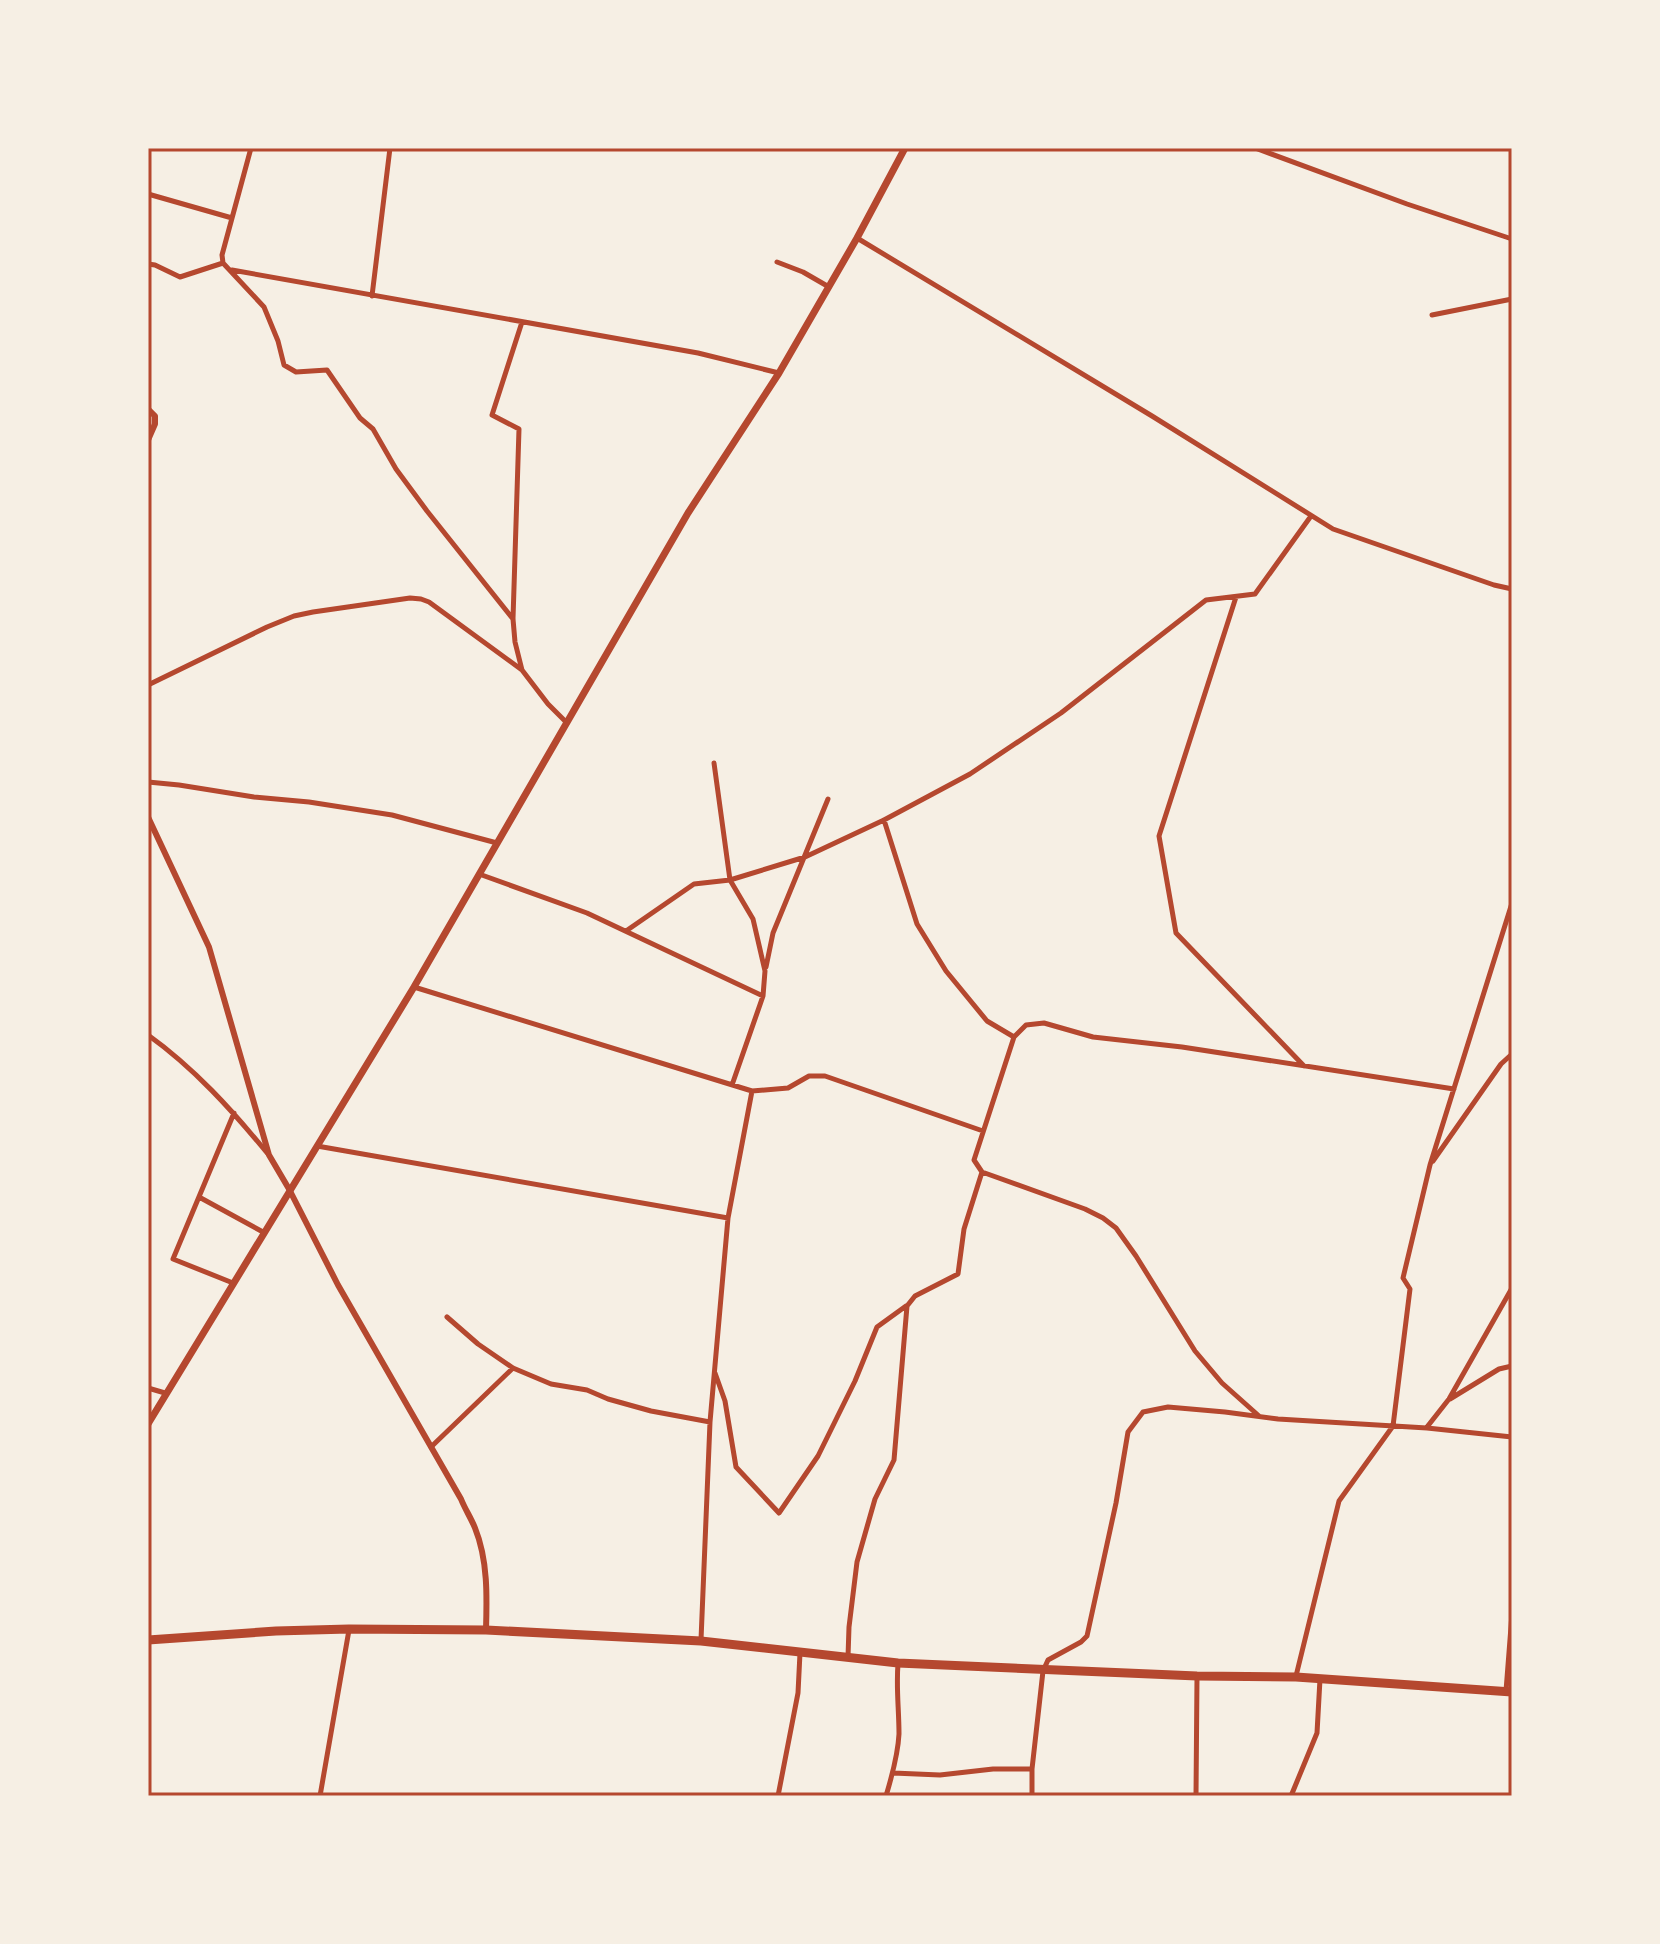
<svg xmlns="http://www.w3.org/2000/svg" width="1660" height="1944" font-family="Merriweather,serif">
  <rect width="100%" height="100%" fill="#f6efe4"/>
  <g fill="none" stroke-linecap="round" stroke-linejoin="round">
    <path stroke="#b5482f" stroke-width="5" d="M251 148 222 255 223 263 264 307 278 341 284 365 296 372 327 370 360 418 373 429 396 469 427 511 513 619
      M1255 148 1407 204 1512 239
      M148 194 232 218
      M857 238 1152 416 1333 529 1494 585 1512 589
      M777 262 803 272 829 287
      M148 264 155 265 180 277 223 263
      M232 270 698 353 779 373
      M372 296 390 148
      M1432 315 1512 299
      M522 322 492 415 519 429 513 619 515 642 522 670 548 704 567 723
      M1236 597 1159 836 1176 933 1304 1066
      M148 685 267 627 294 616 313 612 410 598 421 599 429 602 522 670
      M714 763 730 880 753 919 765 971 763 996
      M148 782 179 785 254 797 309 802 392 815 497 843
      M884 820 917 924 946 971 987 1021 1014 1037
      M479 874 587 913 763 996 732 1085
      M626 931 694 884 730 880 805 857 884 820 970 774 1061 713 1206 600 1255 594 1311 516
      M766 967 773 933 828 799
      M414 987 752 1091 788 1088 809 1076H825L983 1131
      M148 1035C194 1068 232 1110 268 1154
      M317 1146 728 1218 752 1091
      M1433 1161 1501 1064 1512 1054
      M982 1172 1085 1209 1103 1218 1116 1228 1136 1256 1195 1351 1222 1383 1259 1416
      M199 1197 263 1232
      M233 1283 173 1259 234 1113
      M447 1317 478 1344 513 1368 551 1384 587 1390 608 1399 651 1411 710 1422
      M715 1373 725 1401 736 1467 779 1513 818 1456 855 1381 877 1327 906 1306
      M148 1388 165 1393
      M1450 1399 1499 1369 1512 1366
      M1427 1427 1449 1399 1512 1288
      M431 1447 513 1368
      M701 1640 710 1422 728 1218
      M848 1657 849 1627 857 1562 875 1499 894 1460 907 1306 915 1296 958 1274 964 1229 982 1172 974 1160 1014 1037 1026 1025 1044 1023 1093 1037 1182 1047 1454 1089
      M1296 1676 1339 1501 1393 1426 1410 1289 1403 1278 1430 1165 1512 903
      M1506 1691 1512 1614
      M893 1773 940 1775 993 1769H1032
      M320 1796 349 1630
      M778 1796 798 1693 800 1653
      M886 1796C892 1776 898 1754 899 1734 899 1710 896 1687 898 1664
      M1032 1796V1769L1043 1671 1048 1660 1081 1642 1087 1636 1116 1503 1128 1432 1143 1412 1168 1407 1225 1412 1278 1419 1427 1428 1512 1437
      M1196 1796 1197 1677
      M1291 1796 1317 1733 1320 1679"/>
    <path stroke="#b5482f" stroke-width="6" d="M148 409 155 416V424L148 440
      M148 817 209 947 269 1155 289 1189 338 1285 461 1499C465 1509 471 1518 475 1528 488 1560 487 1597 486 1630"/>
    <path stroke="#b5482f" stroke-width="7" d="M148 1424 414 987 688 513 779 373 857 238 905 148"/>
    <path stroke="#b5482f" stroke-width="9" d="M148 1640 276 1631 349 1629 486 1630 701 1641 898 1663 1197 1676 1296 1677 1512 1692"/>
  </g>
  <rect width="1660" height="1944" fill="none" stroke="#f6efe4" stroke-width="300"/>
  <rect x="150" y="150" width="1360" height="1644" fill="none" stroke="#b5482f" stroke-width="3"/>
</svg>
